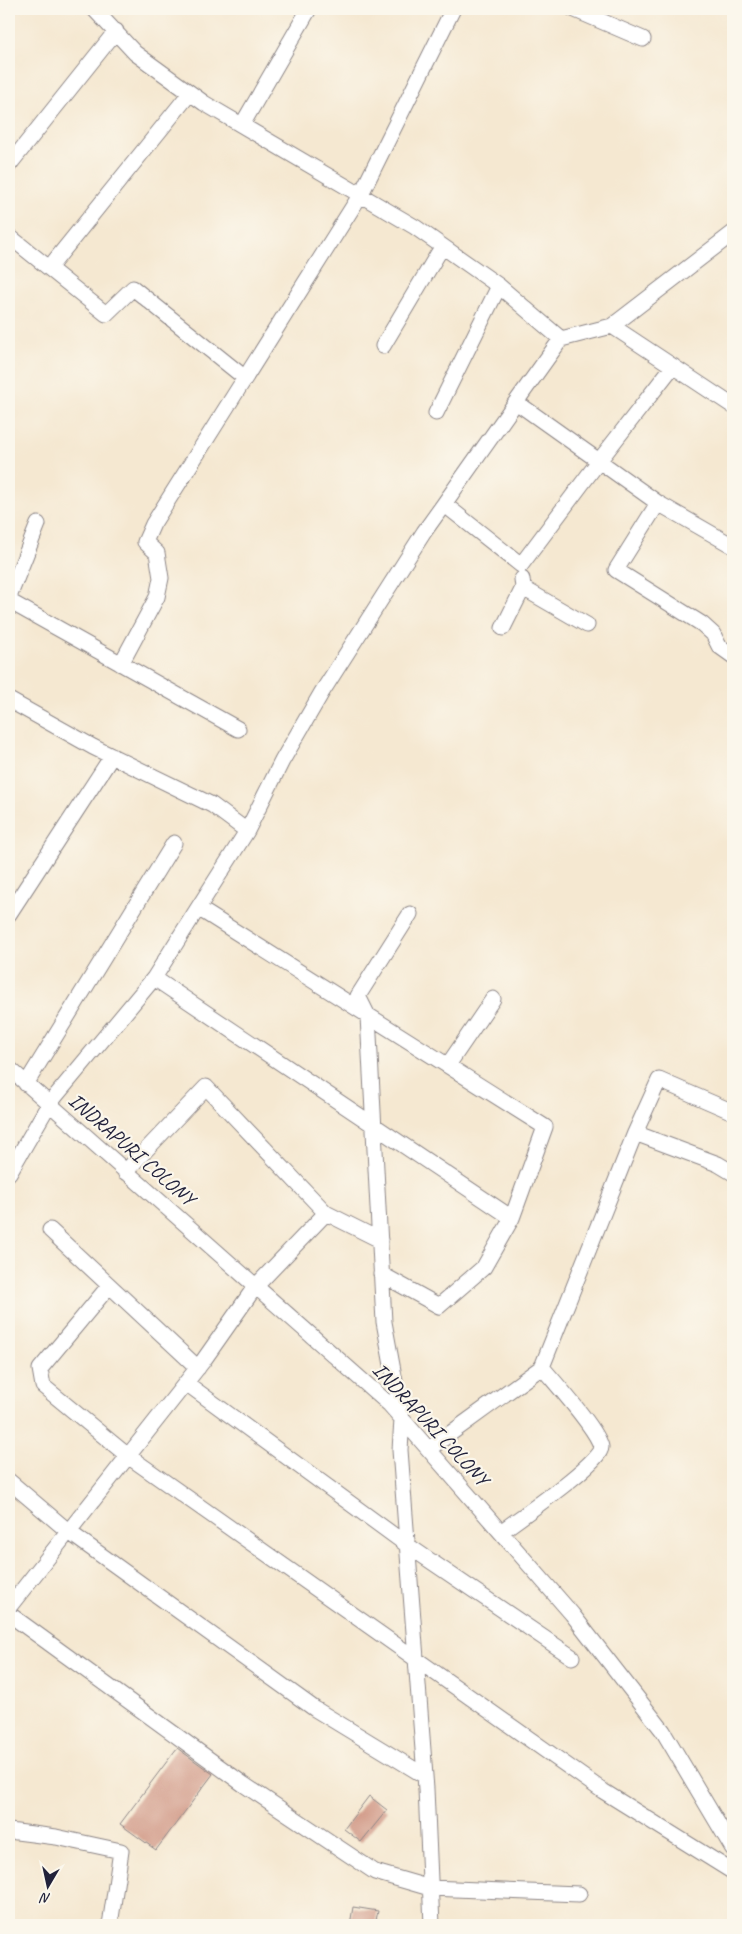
<svg xmlns="http://www.w3.org/2000/svg" width="742" height="1934" font-family="Caveat,sans-serif">
  <rect width="100%" height="100%" fill="#fbf7ec"/>
  <filter id="ink" filterUnits="userSpaceOnUse"><feTurbulence type="fractalNoise" baseFrequency=".02" numOctaves="2"/><feDisplacementMap in="SourceGraphic" scale="10" xChannelSelector="R" yChannelSelector="G"/><feConvolveMatrix kernelMatrix="1 2 1 2 8 2 1 2 1" color-interpolation-filters="sRGB"/></filter>
  <filter id="wash" filterUnits="userSpaceOnUse"><feTurbulence type="fractalNoise" baseFrequency=".0096" numOctaves="4" result="noise"/><feDisplacementMap in="SourceGraphic" scale="20" xChannelSelector="R" yChannelSelector="G"/><feGaussianBlur stdDeviation="1.12" result="paint"/><feColorMatrix in="noise" values="0 0 0 0 0 0 0 0 0 0 0 0 0 0 0 0 0 1.4 0 .05"/><feComposite in="paint" operator="in"/></filter>
  <g filter="url(#wash)">
    <rect width="100%" height="100%" fill="#f5e8d1"/>
    <g id="blocks">
      <path fill="#d39d8b" d="M177 1748 213 1774 156 1850 120 1824Z
        M369 1796 387 1810 361 1842 344 1829Z
        M353 1907 378 1911 375 1925H350Z"/>
    </g>
  </g>
  <g filter="url(#ink)">
    <use href="#blocks" fill-opacity="0" stroke="#8c8586" stroke-width="1"/>
    <g fill="none" stroke-linecap="round" stroke-linejoin="round">
      <g stroke="#8c8586" stroke-width="17">
        <path id="minor" d="M94 9 135 53 204 103 415 227 499 286 561 339 612 326 733 406
          M573 9 643 39
          M242 125 309 9
          M9 165 116 31
          M9 236 106 314 133 288 245 378
          M49 268 190 93
          M612 326 733 233
          M561 339 516 402 658 503 733 546
          M383 346 442 247
          M436 413 499 286
          M658 503 616 570 702 624 713 634 719 646 733 656
          M444 504 516 402
          M523 588 587 625
          M9 597 38 524
          M9 601 238 729
          M503 628 523 588 522 579
          M121 664 157 597 161 578 157 553 145 542 153 524 361 194 453 9
          M9 700 93 747 212 805 247 831 198 908 545 1127 512 1218 154 978 198 908
          M247 831 282 761 322 692 424 532 444 504 521 565 599 461 673 366
          M9 914 112 756
          M410 914 358 996 368 1016 384 1322 402 1419 400 1450 426 1789 432 1925
          M448 1065 493 999
          M9 1068 390 1405 572 1614 663 1731 733 1849
          M26 1084 174 843
          M635 1133 718 1164 733 1173
          M125 1172 206 1087 326 1213 380 1240
          M9 1173 49 1104 154 978
          M50 1230 198 1368
          M381 1274 439 1306 484 1267 512 1218
          M109 1286 40 1369 43 1386 128 1456 603 1791 733 1872
          M186 1383 407 1545 572 1657
          M429 1449 542 1367 635 1133 659 1080 733 1112
          M9 1481 69 1532 315 1709 425 1776
          M501 1532C515 1521 603 1461 601 1447 598 1430 555 1383 542 1367
          M9 1607 203 1361 255 1287 326 1213
          M9 1614 243 1784 375 1872 430 1888 579 1894
          M9 1831 56 1837 121 1851 110 1925"/>
      </g>
      <use href="#minor" stroke="#fff" stroke-width="15"/>
    </g>
  </g>
  <g text-anchor="middle" dominant-baseline="central" stroke-width="4.5" stroke-linejoin="round" paint-order="stroke">
    <g font-size="21" fill="#22223b" stroke="#fbf7ec">
      <text transform="translate(132 1149) rotate(41)">INDRAPURI COLONY</text>
      <text transform="translate(431 1424) rotate(47)">INDRAPURI COLONY</text>
    </g>
  </g>
  <rect width="742" height="1934" fill="none" stroke="#fbf7ec" stroke-width="30"/>
  <g transform="translate(48 1886) rotate(189)" stroke="#fbf7ec" stroke-width="4" paint-order="stroke">
  <path d="M0-4L9 19L0 12L-9 19Z" fill="#22223b"/>
  <text y="-8" font-size="14" font-weight="bold" text-anchor="middle" fill="#22223b">N</text>
  </g>
</svg>
